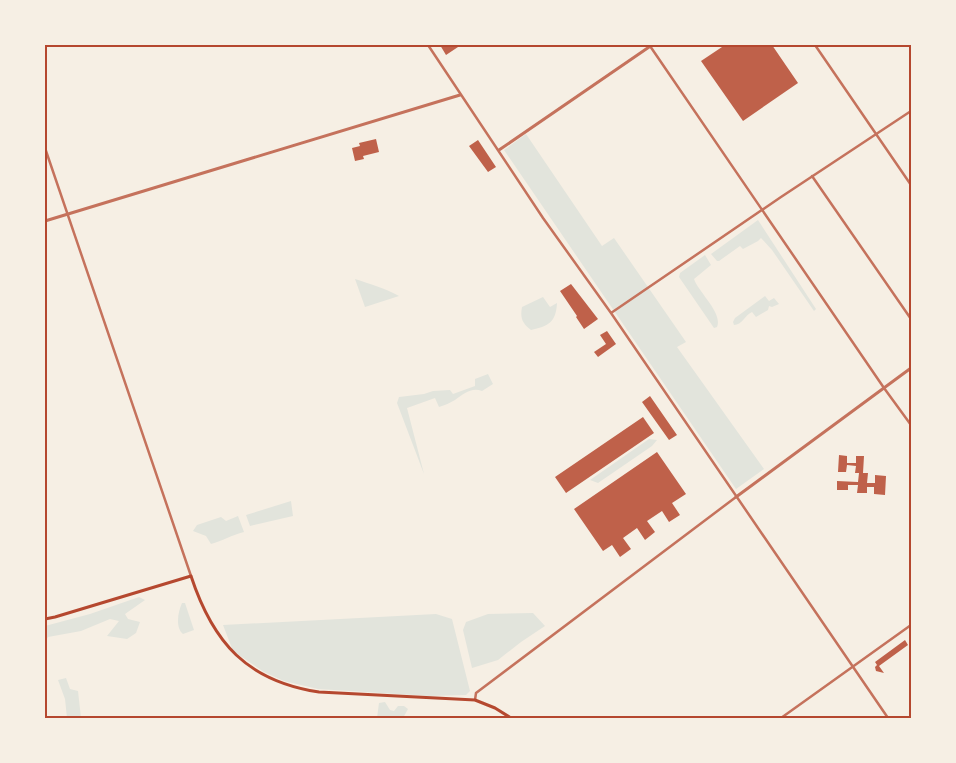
<svg xmlns="http://www.w3.org/2000/svg" width="956" height="763" font-family="'IBM Plex Sans',sans-serif">
  <rect width="100%" height="100%" fill="#f6efe4"/>
  <path fill="#e2e4dc" d="M526 134 602 246 614 238 686 342 677 347 764 469 736 489 504 150Z
    M758 220 816 309 814 311 772 250 761 238 758 241 743 249 740 246 719 261H717L711 254Z
    M705 255 711 265 694 279C699 293 723 313 717 327L714 328 679 277 680 273Z
    M355 279C370 284 385 288 399 296L365 307Z
    M765 296 769 301 774 298 779 304 772 307 769 306 768 310 756 317 752 312C745 315 742 325 734 325L733 322 735 318Z
    M543 297 550 307 557 303C556 323 548 326 531 330 522 323 520 318 522 307Z
    M488 374 493 384 482 391C471 387 464 394 455 400 450 403 445 405 439 407L435 398 407 408 424 474 397 403 399 397 424 394 433 391 450 390 453 394 475 386V379Z
    M649 439 657 440 652 446 598 483 590 480Z
    M291 501 293 516 250 526 246 515Z
    M238 516 244 532C232 535 222 541 211 544L206 536 193 531 197 525 221 517 226 521Z
    M139 597 145 600 125 614 128 619 140 622 136 633 127 639 107 636 119 621 110 619 81 631 48 637 45 642V626L90 614Z
    M182 603H185L194 630 183 634C175 627 178 612 182 603Z
    M533 613 545 626 521 642 498 660 472 668 463 630 466 622 488 614Z
    M436 614 452 619 470 691 466 695 429 696 318 689 284 681 264 672 233 651 223 625Z
    M66 678 70 689 78 691 81 718H67L65 699 58 680Z
    M385 702 390 710 394 711 398 706H404L408 709 403 718H377L379 703Z"/>
  <path fill="#bf614a" d="M440 45H461L446 55Z
    M725 45H772L798 83 743 121 701 61Z
    M376 139 379 152 363 156 364 159 355 161 352 148 360 146 359 143Z
    M478 140 496 167 488 172 469 146Z
    M571 284 598 319 584 329 576 317 577 316 560 291Z
    M607 331 616 344 598 357 594 352 606 344 600 335Z
    M650 396 677 435 669 440 642 402Z
    M643 417 654 433 566 493 555 477Z
    M657 452 686 494 672 503 680 515 669 522 662 511 647 521 655 532 645 540 637 528 623 538 631 549 620 557 612 545 603 551 574 509Z
    M839 455 847 456V463H856V456H864L863 473H868L867 483H875V475L886 476 885 495 874 494V487H867V493H857L858 485H848V490H837V481L858 482 859 473H855L856 466 847 465 846 472H838Z
    M905 640 908 645 879 666 884 673 876 671 875 667 877 665 875 662Z"/>
  <g fill="none" stroke-linecap="round" stroke-linejoin="round">
    <path stroke="#c5725c" stroke-width="2.5" d="M428 45 543 218 611 313 888 718
      M815 45 911 185
      M650 46 884 388 911 425
      M45 148 191 576
      M812 176 911 319
      M611 313 781 197 911 111
      M475 700 476 693 736 497
      M781 718 911 625"/>
    <path stroke="#c5725c" stroke-width="3" d="M499 150 652 45
      M45 221 460 95
      M736 497 911 368"/>
    <path stroke="#b5482f" stroke-width="3" d="M45 619 55 617 191 576C213 643 247 681 319 692L475 700 495 708 511 718"/>
  </g>
  <rect width="956" height="763" fill="none" stroke="#f6efe4" stroke-width="92"/>
  <rect x="46" y="46" width="864" height="671" fill="none" stroke="#b5482f" stroke-width="2"/>
</svg>
